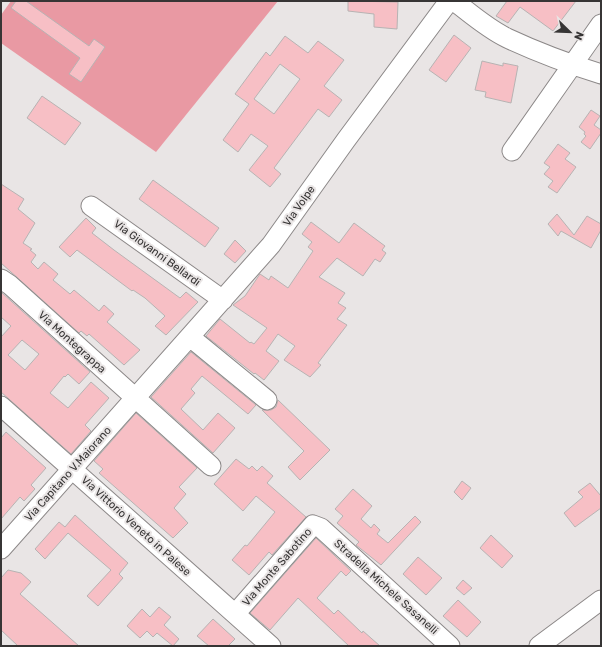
<svg xmlns="http://www.w3.org/2000/svg" width="602" height="647" font-family="Rubik,sans-serif">
  <rect width="100%" height="100%" fill="#e9e5e5"/>
  <path fill="#e999a3" d="M11 1H278L156 152 1 43V15Z"/>
  <path fill="#f7bfc5" stroke="#b7b3b3" fill-rule="evenodd" d="M16 1H26L89 46 94 39 105 47 81 82 69 74 80 58 11 8Z
    M348 1 398 2 397 29 374 27V14L348 11Z
    M507 1H576L553 31 520 7 508 23 496 16Z
    M454 35 471 48 446 82 429 70Z
    M285 36 308 53 318 41 344 60 324 86 342 100 329 117 318 109 274 168 281 174 270 187 249 170 268 146 251 134 238 152 223 140 249 104 235 94 266 52 270 56ZM280 64 300 79 274 114 254 99Z
    M482 61 503 66V63L518 66 511 103 485 97 486 92 475 90Z
    M42 96 81 123 65 145 27 118Z
    M591 110 600 116 594 125 601 130V133L590 149 581 142 586 136 584 134 585 132 579 127Z
    M558 144 570 153 565 159 576 167 557 193 548 187 553 181 544 174 550 167 544 163Z
    M153 180 219 228 205 247 139 199Z
    M1 184 24 199 18 209 35 223 23 243 32 249 30 250 36 255 31 262 38 269 44 262 58 274 53 280 70 294 74 290 99 311 104 305 114 314 107 322 140 350 124 365 89 334 87 336 81 331 79 333 1 263Z
    M557 214 574 235 587 216 601 224V230L591 248 561 231 558 236 548 224Z
    M86 218 96 228 92 233 114 250 180 298 186 292 198 302 166 335 155 326 165 316 145 298 133 290 132 291 77 250 70 257 59 247Z
    M311 222 339 243 354 223 385 246 382 250 386 253 380 262 375 259 363 276 337 258 319 277 345 293 338 303 346 308 337 319 347 325 318 363 321 365 310 377 284 360 295 346 278 334 266 351 279 361 264 380 255 373 254 374 206 336 220 319 250 343 251 342 254 344 267 328 233 305 245 296 260 274 269 280 271 276 288 288 313 251 308 247 312 242 302 234Z
    M235 240 246 251 235 263 224 254Z
    M1 292 90 372 79 384 68 374 65 377 64 376 50 393 68 408 91 382 109 398 85 425 91 431 71 454 1 392V337L11 326 1 317ZM22 340 39 354 25 370 8 355Z
    M191 352 256 405 248 414 202 376 191 389 195 393 181 409 203 430 218 413 235 428 213 453 151 397Z
    M278 400 330 450 300 480 288 467 304 451 262 410H271L276 407Z
    M136 413 197 468 179 487 186 494 174 508 188 523 173 538 99 473 103 469 94 461Z
    M6 432 46 468 31 485 35 489 24 501 20 497 1 519V438Z
    M236 459 249 469 252 466 257 471 262 466 273 476 267 483 306 517 272 555 269 552 249 575 232 560 245 545 247 546 275 512 256 496 243 511 214 484Z
    M462 481 471 488 462 500 454 492Z
    M590 483 601 496V508L575 527 564 513 583 497 578 492Z
    M353 489 372 506 361 519 371 528 374 524 380 530 377 534 388 543 415 516 421 522 381 565 356 545 359 542 337 523 343 516 335 509Z
    M75 515 128 563 119 574 123 578 98 606 87 596 111 570 68 533 45 559 35 549 59 522 65 527Z
    M491 535 513 556 502 568 480 548Z
    M316 538 351 571 346 576 341 571 317 598 334 614 338 610 362 633 363 631 380 646H349L298 598 270 630 250 613Z
    M418 557 442 578 426 595 403 574Z
    M8 570 21 573 31 582 20 594 79 646H18L1 630V578Z
    M463 580 472 588 464 595 456 588Z
    M458 600 481 622 467 637 443 616Z
    M159 607 171 617 164 625 179 639 173 646 157 633 153 637 147 631 140 638 127 626 142 609 150 617Z
    M213 619 235 639 228 646H209L197 636Z"/>
  <g fill="none" stroke-linecap="round" stroke-linejoin="round">
    <g stroke="#8c8888" stroke-width="21">
      <path id="minor" d="M454 1C471 14 488 29 507 38 537 52 569 64 601 74
        M512 151 601 24
        M91 206 223 300
        M1 279 10 285 211 466
        M190 337 267 400
        M1 406 271 646
        M1 549 271 245 346 140 449 1
        M235 614 313 525 321 528 450 646
        M539 646 601 600"/>
    </g>
    <use href="#minor" stroke="#fff" stroke-width="19"/>
  </g>
  <g text-anchor="middle" dominant-baseline="central" stroke-width="4" stroke-linejoin="round" paint-order="stroke">
    <g font-size="11" fill="#373535" stroke="#e9e5e5">
      <text transform="translate(299 206) rotate(-55)">Via Volpe</text>
      <text transform="translate(157 253) rotate(36)">Via Giovanni Bellardi</text>
      <text transform="translate(72 342) rotate(42)">Via Montegrappa</text>
      <text transform="translate(68 474) rotate(-48)">Via Capitano V.Maiorano</text>
      <text transform="translate(136 526) rotate(42)">Via Vittorio Veneto in Palese</text>
      <text transform="translate(277 567) rotate(-49)">Via Monte Sabotino</text>
      <text transform="translate(386 587) rotate(42)">Stradella Michele Sasanelli</text>
    </g>
  </g>
  <rect width="602" height="647" fill="none" stroke="#373535" stroke-width="4"/>
  <g transform="translate(570 32) rotate(113)" stroke="#e9e5e5" stroke-width="3" paint-order="stroke">
  <path d="M0-3L7 15L0 10L-7 15Z" fill="#373535"/>
  <text y="-6" font-size="11" font-weight="bold" text-anchor="middle" fill="#373535">N</text>
  </g>
</svg>
